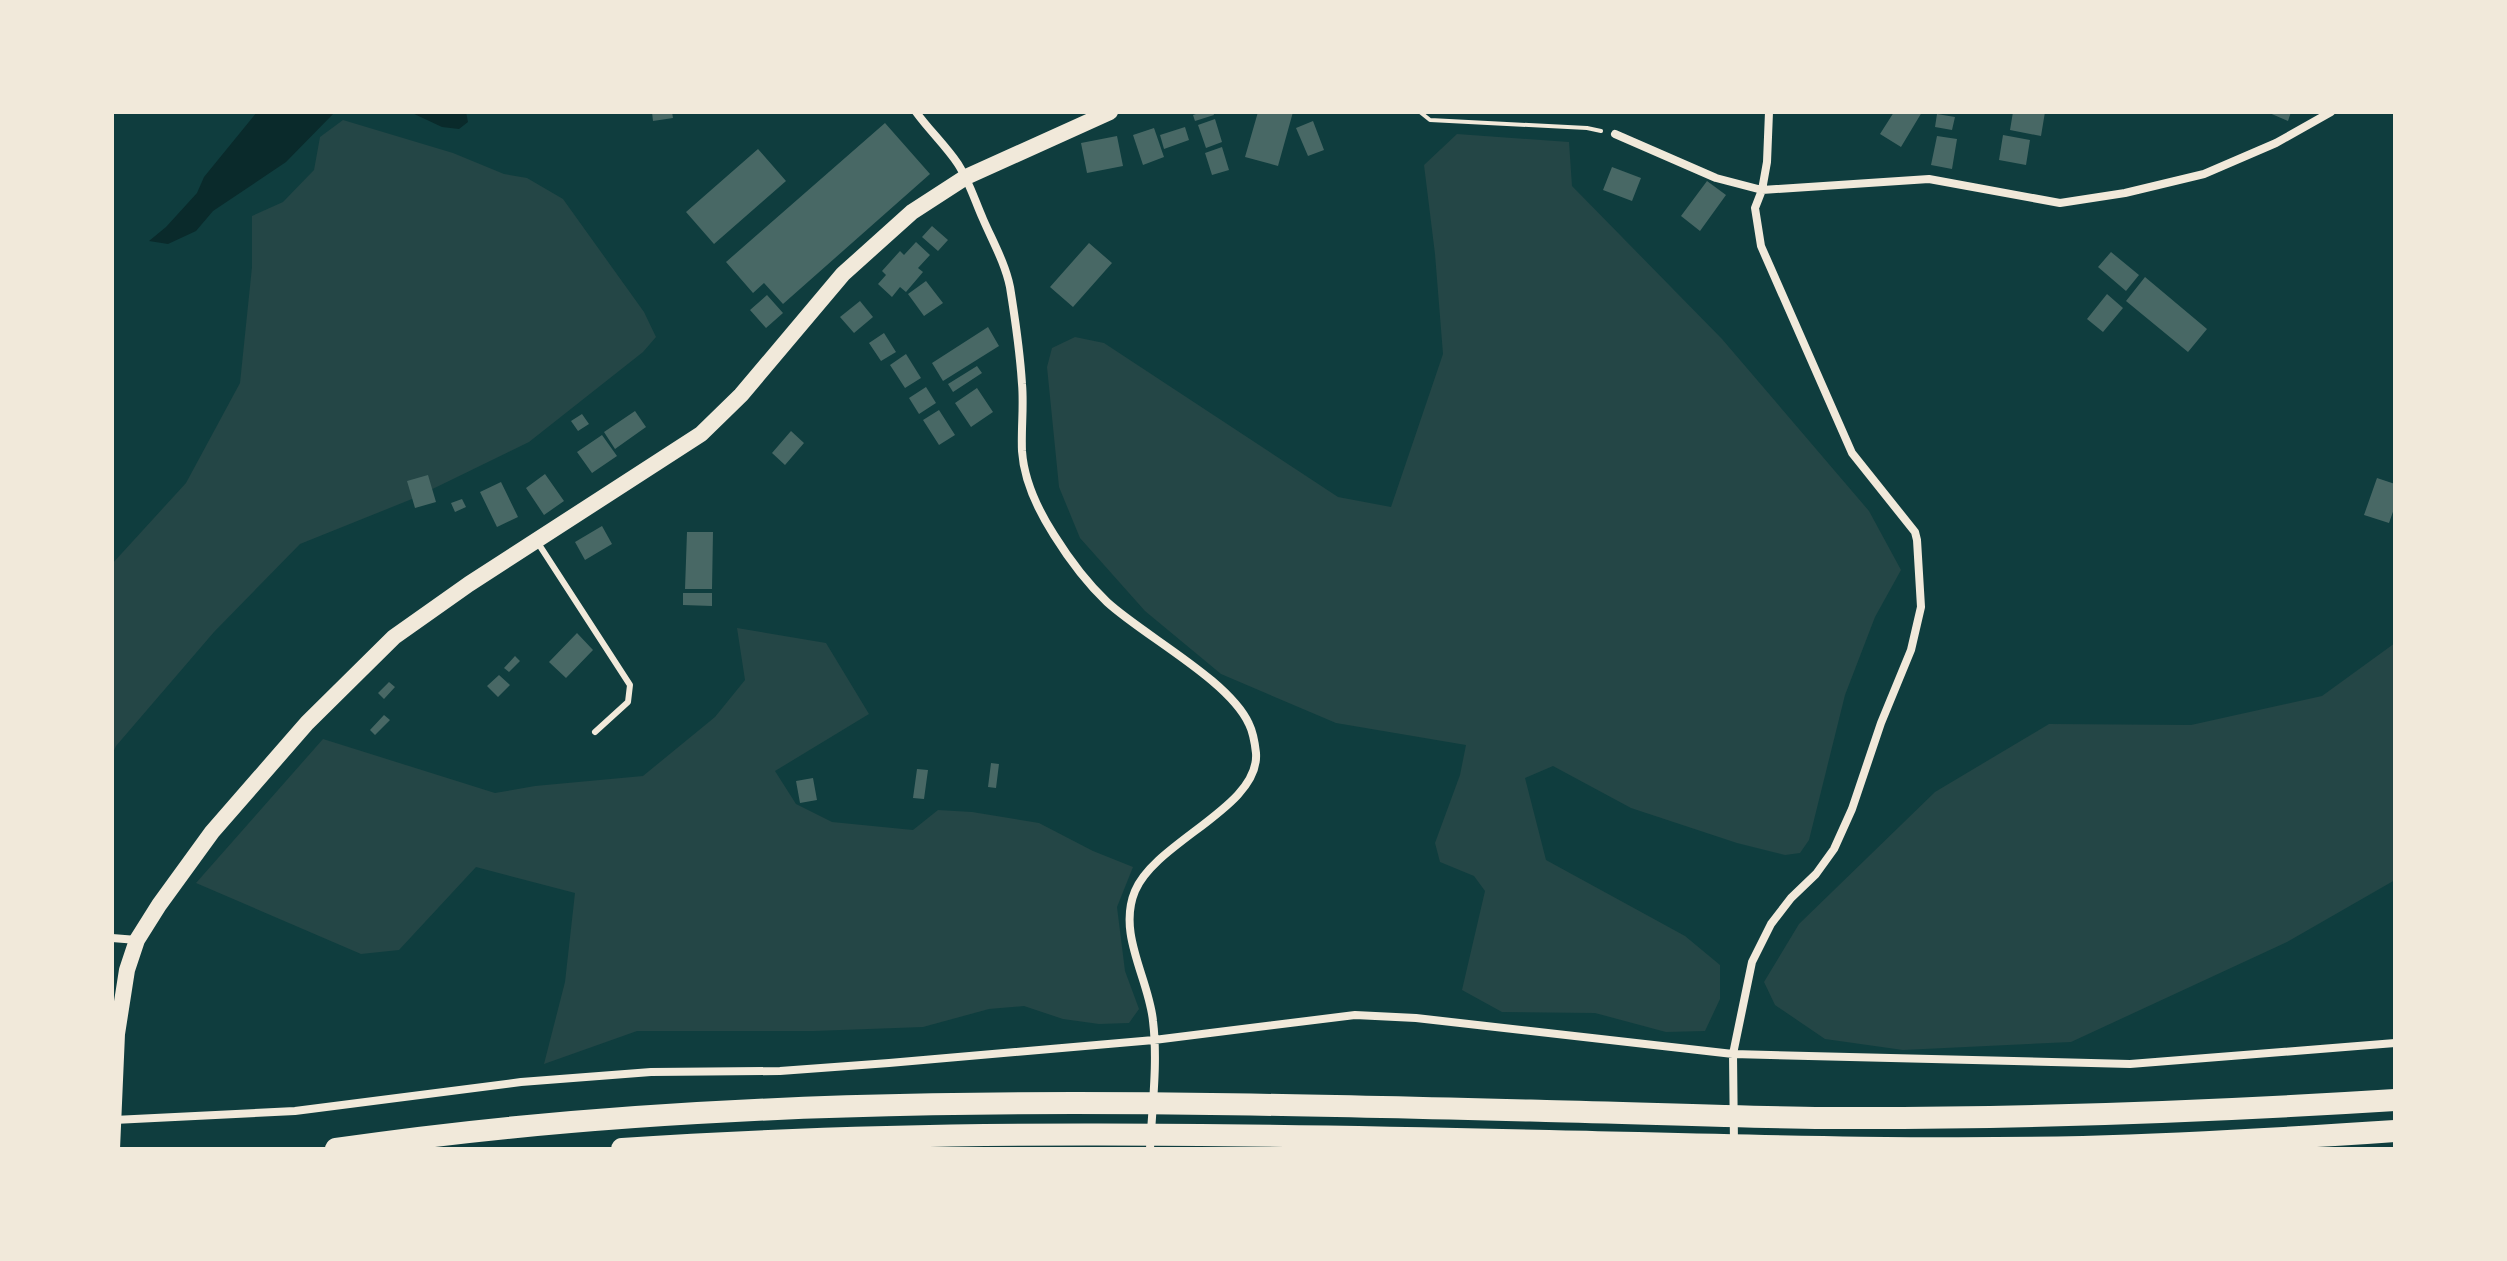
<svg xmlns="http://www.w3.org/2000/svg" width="2507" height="1261" font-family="'Open Sans',sans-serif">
  <rect width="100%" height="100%" fill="#0f3d3e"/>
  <path fill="#244646" d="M343 120 453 153 504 174 527 178 563 199 644 312 656 337 643 352 529 442 412 499 300 544 214 632 116 746 112 755V564L186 483 240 383 252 267V216L283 202 314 170 320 137Z
    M1457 134 1569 142 1572 186 1722 339 1869 511 1901 570 1875 617 1845 695 1809 840 1800 853 1785 855 1737 843 1631 808 1553 766 1525 778 1546 860 1685 936 1720 965V999L1705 1031 1666 1032 1595 1013 1502 1012 1462 990 1485 891 1474 876 1440 862 1435 843 1460 775 1466 745 1336 723 1221 674 1145 611 1080 538 1059 487 1047 367 1052 348 1075 337 1104 343 1338 497 1391 507 1443 354 1435 254 1424 165Z
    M737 628 826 643 869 714 775 771 796 804 832 822 913 830 938 810 972 812 1039 823 1093 851 1133 867 1117 907 1125 971 1139 1009 1129 1023 1099 1024 1063 1019 1024 1006 989 1009 923 1027 814 1031H637L544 1064 565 982 575 893 476 867 399 950 361 954 196 883 323 739 495 793 535 786 643 776 715 717 745 680Z
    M2395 643V880L2287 942 2071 1042 1903 1050 1825 1039 1775 1005 1764 982 1799 924 1935 792 2049 724 2191 725 2322 696Z"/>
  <path fill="#0a2a2b" d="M257 112H335L286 162 213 211 196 231 168 244 149 241 166 227 197 193 204 177Z
    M410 112H466L468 122 459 129 442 127Z"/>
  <path fill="#486865" d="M652 112H672L673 118 653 121Z
    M1202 112H1213L1214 115 1195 121 1193 115Z
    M1258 112H1293L1278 166 1245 157Z
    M1894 112H1922L1901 147 1880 134Z
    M2013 112H2045L2041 136 2010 130Z
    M2267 112H2291L2288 121Z
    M1937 114 1955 117 1952 130 1935 127Z
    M1215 119 1222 142 1206 148 1198 125Z
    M1313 121 1324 150 1308 156 1296 128Z
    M885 123 930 174 783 304 764 283 753 293 726 262Z
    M1185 127 1189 140 1164 149 1160 135Z
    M1154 128 1164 157 1143 165 1133 135Z
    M2003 135 2030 140 2026 165 1999 160Z
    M1117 136 1123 166 1087 173 1081 143Z
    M1937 136 1957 139 1952 169 1931 165Z
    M1222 147 1229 170 1212 175 1205 153Z
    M758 149 786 181 714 244 686 212Z
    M1612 167 1641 178 1632 201 1603 190Z
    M1707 181 1726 195 1700 231 1681 216Z
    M932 226 948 240 938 251 922 237Z
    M916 242 930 255 918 268 923 272 906 292 900 287 892 297 878 284 886 275 882 271 900 251 904 255Z
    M1089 243 1112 263 1073 307 1050 287Z
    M2111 252 2139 275 2126 291 2098 267Z
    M2145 277 2207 329 2188 352 2126 301Z
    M926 281 943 303 924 316 908 294Z
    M2107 294 2123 308 2103 332 2087 319Z
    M767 295 783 313 766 328 750 310Z
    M860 301 873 317 854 333 840 317Z
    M988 327 999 346 943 381 932 363Z
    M884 333 896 352 881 361 869 343Z
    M906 354 921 378 905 388 890 365Z
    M977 366 982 373 953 392 948 384Z
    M926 387 936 403 919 414 909 398Z
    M977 388 993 412 971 427 955 403Z
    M939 410 955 435 939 445 923 420Z
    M635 411 646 427 615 449 604 432Z
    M582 414 589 424 578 431 571 421Z
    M791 431 804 443 785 465 772 453Z
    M602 435 617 456 592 473 577 452Z
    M545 474 564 501 544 515 526 488Z
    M428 475 436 502 415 508 407 481Z
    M2377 478 2395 484V506L2389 523 2364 515Z
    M501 482 518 517 497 527 480 492Z
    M462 499 466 507 455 512 451 503Z
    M602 526 612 544 585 560 575 542Z
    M687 532H713L712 589H685Z
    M683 593H712V606L683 605Z
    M577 633 593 650 566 678 549 662Z
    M515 656 520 661 509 672 504 668Z
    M499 675 510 685 498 697 487 686Z
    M389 682 395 687 384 699 378 693Z
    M384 715 390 720 375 735 370 730Z
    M991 763 999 764 996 788 988 787Z
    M917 769 928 770 924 799 913 798Z
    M813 778 817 800 800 803 796 781Z"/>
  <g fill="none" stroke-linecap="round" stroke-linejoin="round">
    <path stroke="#f1e9da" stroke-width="4" d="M1420 112 1430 120 1587 128 1601 131"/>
    <path stroke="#f1e9da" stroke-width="6" d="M538 543 630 685 628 702 595 732"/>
    <path stroke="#f1e9da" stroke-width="8" d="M916 112C929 130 946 146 958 164 969 181 975 201 983 219 993 242 1005 263 1010 287 1015 318 1020 352 1022 384 1024 406 1021 428 1022 451 1024 481 1038 510 1054 535 1069 559 1086 582 1107 602 1144 636 1229 680 1249 724 1253 732 1255 744 1256 753 1260 807 1156 841 1135 891 1117 934 1149 979 1153 1021 1158 1063 1152 1107 1150 1149
      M1615 134 1716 178 1762 190 1929 179 2060 203 2125 193 2204 174 2276 143 2331 112
      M112 938 137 940
      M114 1120 295 1111 521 1082 651 1072 780 1071 889 1063 1154 1040 1355 1015 1416 1018 1733 1054 2130 1064 2395 1043
      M1734 1144 1733 1054 1752 962 1771 924 1791 898 1816 874 1834 849 1852 809 1881 723 1911 650 1921 607 1917 540 1915 532 1852 453 1761 246 1755 208 1762 190 1767 162 1769 112"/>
    <path stroke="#f1e9da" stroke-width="16" d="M112 1149 117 1034 127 970 137 940 159 905 212 832 307 723 394 637 469 584 701 434 741 395 843 274 912 212 966 177 1110 112"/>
    <path stroke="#f1e9da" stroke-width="22" d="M336 1149C736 1090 1143 1101 1546 1111 1639 1113 1732 1117 1826 1118 2016 1119 2205 1112 2395 1100
      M622 1149C931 1128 1240 1134 1549 1141 1727 1145 1905 1151 2083 1147 2188 1144 2291 1138 2395 1131"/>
  </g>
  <rect width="2507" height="1261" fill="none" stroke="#f1e9da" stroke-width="228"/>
</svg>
